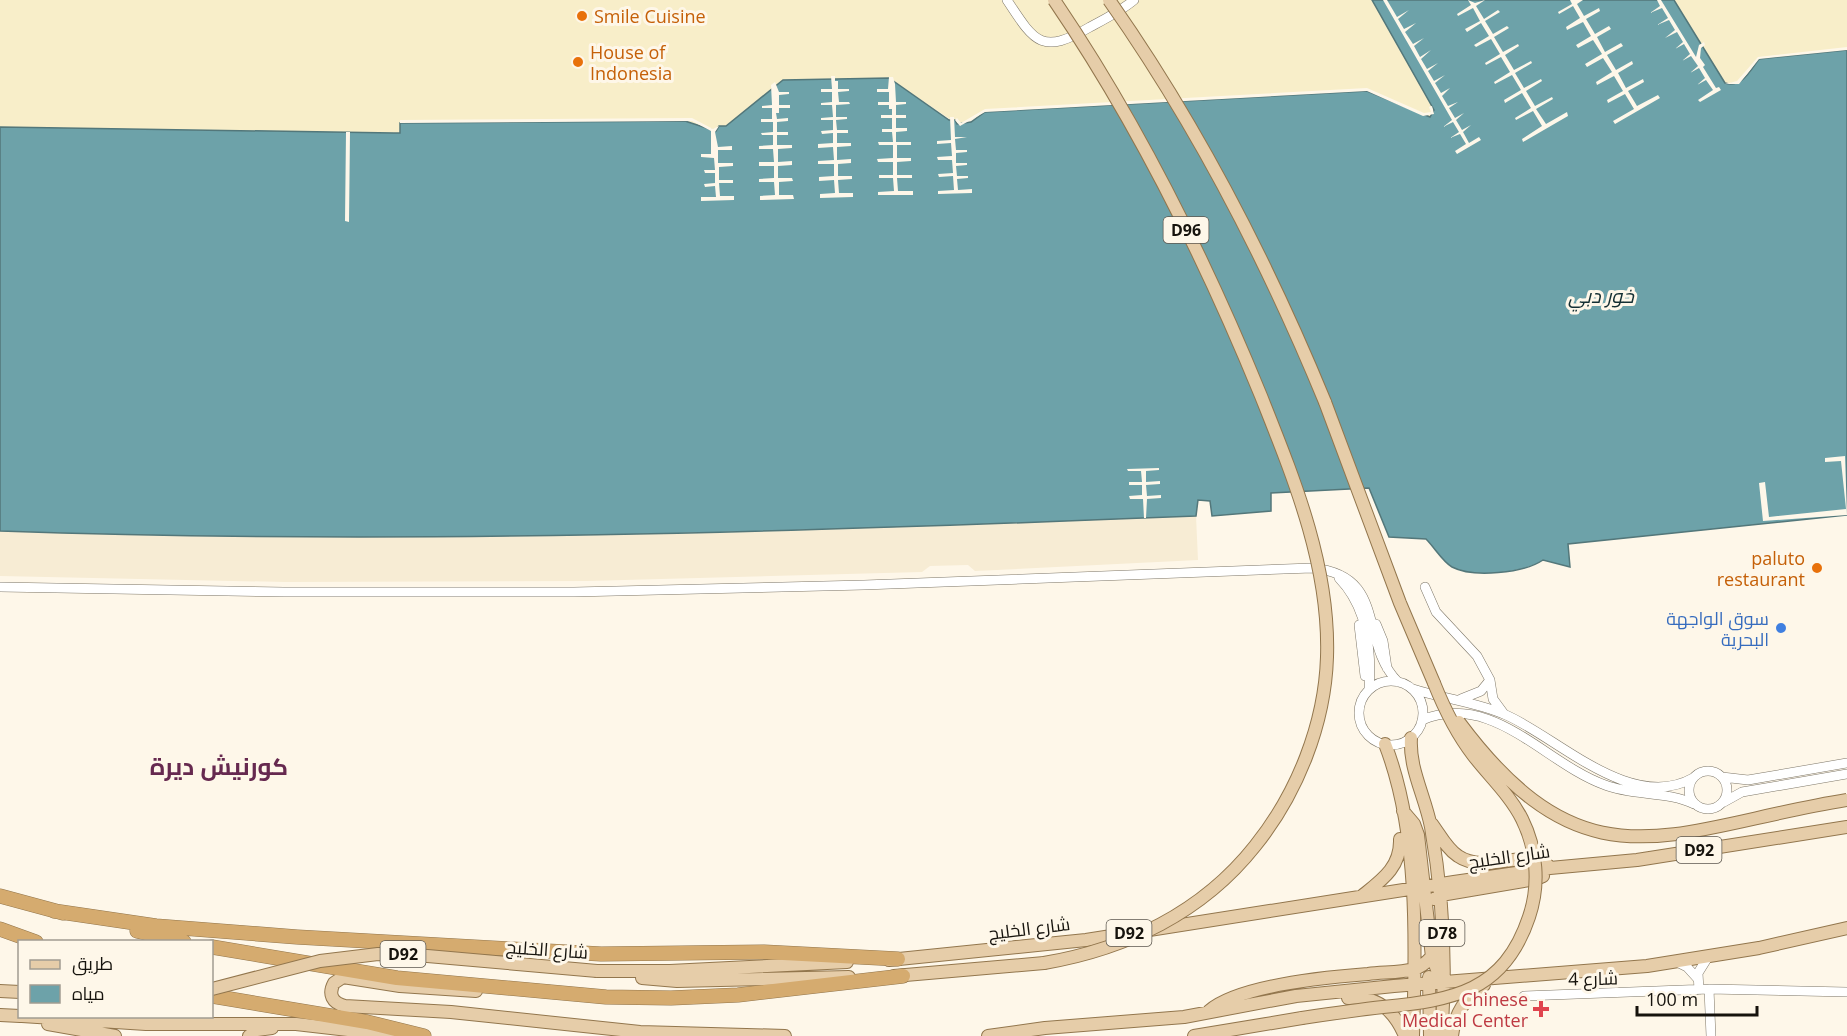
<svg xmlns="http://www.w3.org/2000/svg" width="1847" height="1036" font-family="'Open Sans',Cairo,sans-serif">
  <rect width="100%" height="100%" fill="#fef7e9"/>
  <path fill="#f7ecd4" d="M1196 516 1198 560 975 571 968 565 930 566 922 572 587 581 285 582 0 576V531L594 535Z"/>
  <path fill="#f8eec9" d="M0 0H1372L1434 110 1430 117 1367 91 985 112 960 126 889 78 783 80 726 127 719 126 716 131 400 124V133H394L0 127Z
    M1674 0H1847V50L1759 59 1739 84H1725Z"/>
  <path fill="#6da2a9" stroke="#53777a" stroke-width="1.5" d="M1372 0H1674L1725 83C1742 88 1750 71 1759 59L1847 50V515L1568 544 1570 567 1543 560C1524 573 1473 578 1452 567 1443 562 1434 547 1426 539L1389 537 1369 488 1271 493V511L1212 516 1210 501 1198 500 1196 516C798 532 398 545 0 531V127L394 133H400V123L685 121 716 131 719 126H726L783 80 889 78 949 120H955L957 124 971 122 985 112 1367 91 1430 117 1434 110Z"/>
  <path fill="#fef7e9" d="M1383 0H1387L1397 17 1409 10 1398 19 1404 29 1416 23 1405 32 1413 44 1424 38 1414 46 1420 57 1431 50 1421 59 1427 69 1438 63 1428 71 1434 81 1445 75 1435 83 1441 93 1450 88 1442 96 1448 106 1458 102 1449 108 1455 118 1464 113 1456 120 1462 130 1471 125 1463 132 1469 143 1479 137 1481 140 1457 154 1455 151 1466 144 1460 134 1450 138 1459 132 1453 122 1443 127 1452 120Z
    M1468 0 1475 3 1485 0 1476 6 1484 19 1498 10 1500 12 1485 21 1493 34 1507 26 1509 28 1494 37 1503 52 1518 44 1519 46 1505 55 1514 70 1531 61 1532 63 1515 73 1524 88 1541 79 1542 81 1526 91 1535 106 1552 97 1553 99 1536 109 1546 124 1567 112 1568 116 1523 142 1522 139 1542 126 1533 111 1516 120 1515 118 1531 108 1522 93 1505 103 1504 100 1521 90 1512 75 1495 84 1494 82 1510 72 1501 57 1486 65 1485 63 1500 54 1491 39 1476 47 1474 45 1489 36 1481 23 1467 32 1465 29 1480 21 1473 8 1458 16 1457 14 1471 5Z
    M1570 0H1583L1577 4 1584 16 1599 8 1600 11 1586 19 1595 34 1609 26 1611 29 1597 37 1605 52 1621 43 1623 46 1607 55 1616 70 1632 61 1633 64 1618 73 1626 88 1643 79 1644 82 1628 91 1637 106 1658 95 1660 98 1615 124 1613 121 1634 109 1625 94 1608 103 1607 100 1623 91 1614 76 1597 85 1596 82 1612 72 1603 58 1587 67 1585 64 1602 54 1593 40 1578 48 1576 45 1591 36 1583 22 1567 30 1566 27 1580 18 1573 6 1559 14 1558 12 1572 4Z
    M1657 0H1661L1696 57 1699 45 1704 42 1705 45 1701 48 1700 58 1705 65 1703 67 1716 88 1719 87 1721 90 1700 102 1698 100 1713 90 1706 80 1697 85 1705 78 1699 68 1690 73 1698 66 1691 56 1682 61 1690 54 1684 44 1675 49 1683 42 1677 32 1665 38 1675 30 1669 20 1657 25 1668 18 1662 8 1650 13 1660 6Z
    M1847 47V50L1759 59 1739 84H1725L1737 81 1758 57Z
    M831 76H835V81H838V89H849V91L838 92 839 102H849L850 104 836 105V117H847V119L836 120 837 130H848V133H837V143H851V146L837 147V160L851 159V163L838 164V176H852V179L838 180 839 193H853V197L820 198V194L835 193 834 180 819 181V177L834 176V164H818V161L834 160 833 147 818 148V144L833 143V133L822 134 821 131 833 130V120H821V118L833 117 832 105H821V103L832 102V92H821V89H832Z
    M889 77H893L895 84 896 102H906V104L896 105V115H906V118H896V128H907V131L896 132V142H911V145H897V158H911V161L897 162V175H912V178H897L898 191H913V195H878V192L894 191 893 178H879V175H893V162H878L877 159 893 158V145H879L878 142H893L892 132H882V129H892V118H881V115H892V109H889V105H878V102H889V92H877V89H888Z
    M775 82 779 92H789V94L779 95V105H790V108H779V113H776L777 119 788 118V121L777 122V132H788V135H777V145H792V148L778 149V162L792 161V165L778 166V178H792L793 181 779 182V195H793L794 199 760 200V196L775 195 774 182H759V179L774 178V166H759V162H774L773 149H759V146L773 145V135H762L761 133 773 132V122H761V119H772V108H762V106L772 105 771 85Z
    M1367 88 1424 113 1431 112 1429 107 1432 106 1434 114 1423 116 1367 91 985 112 960 126 955 120 957 118 961 123 985 109Z
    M950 117H954L955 137H967L955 139 956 150H967V152L956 153V163H967V165L956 166 957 176H968V178L957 179 958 190 972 189V193L938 194V191L954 190 953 176 939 177 938 174 953 173 952 160H938L937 157 952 156 951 143 937 144V141L951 140Z
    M692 118 713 129 719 126 715 132 718 147 732 146V150H718V163H733V166L719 167V180H733V183H719L720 196H734V200L701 201V197H716L715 186 705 187 704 184 715 183V173H705L704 170H715L714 158 701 157V154H711V131L692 121 400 123V120Z
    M346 132H350L349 222 345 221Z
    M1845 456 1847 515 1763 521 1759 483 1765 482 1769 517 1846 509 1841 461 1825 462V458Z
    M1159 468V470L1146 471V482L1160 481V484L1146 485 1147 496 1161 495V498L1147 499 1146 518H1144L1143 499H1130L1129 496 1142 495V485H1129V482H1142L1141 471H1128L1127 469Z"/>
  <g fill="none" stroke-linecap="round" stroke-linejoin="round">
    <g stroke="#7e7768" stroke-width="10">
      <path id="minor" d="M1007 0C1035 43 1042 55 1090 27 1105 19 1121 11 1134 0
        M1339 578C1367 607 1372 651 1369 689
        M0 587 284 592H574L864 585 1312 568C1389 575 1358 642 1398 682
        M1425 587 1436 612 1477 656 1490 680 1493 699 1504 714
        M1376 624 1383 641 1387 668
        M1359 625 1365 676
        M1359 713a32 32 0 1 1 64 0a32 32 0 1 1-64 0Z
        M1413 689C1444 699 1476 702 1506 715 1557 737 1631 813 1693 778
        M1461 699 1481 691 1490 680
        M1422 720C1493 691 1544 763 1605 785 1633 796 1668 791 1694 804
        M1689 790a19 19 0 1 1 38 0a19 19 0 1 1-38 0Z
        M1722 777 1748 780 1847 763
        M1724 802 1742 792 1847 774
        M1677 962 1687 967 1697 978
        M1709 989 1711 1036
        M1699 990 1698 973 1708 957
        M1524 996 1709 989 1847 992"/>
    </g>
    <g stroke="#92764d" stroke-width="14">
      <path id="major" d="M1325 402 1400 603 1434 683
        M1411 738C1409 769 1425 796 1431 827 1443 896 1447 966 1441 1036
        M1385 744C1419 831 1416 943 1413 1036
        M1403 811 1414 824 1418 835 1432 957 1438 972 1445 980
        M1432 824C1440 835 1447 849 1458 856 1487 876 1533 844 1550 868
        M1362 896C1382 880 1401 867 1400 839
        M1434 899 1441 895 1536 879 1543 876
        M889 960 1086 940 1454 882 1550 868 1637 860 1847 827
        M597 971H670L847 962
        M894 976 1044 963
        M1429 977 1430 1036
        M642 978 677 981 849 977
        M0 991 20 992
        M476 991 400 986 343 977 334 983C328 994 332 1003 345 1006L451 1012 640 1032 785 1036
        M1348 998C1377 995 1394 1010 1405 1036
        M1209 1011C1239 985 1328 977 1368 974 1383 972 1400 973 1414 969 1427 965 1437 952 1441 940
        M0 1015 20 1016
        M22 1016 146 1024H296L400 1036
        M48 1024 115 1036
        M249 1036 257 1030 272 1028
        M988 1036 1045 1028 1184 1017 1296 996 1394 986 1647 966 1759 948 1847 928
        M1194 1036 1302 1018
        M1452 1036C1455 1013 1465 998 1484 985"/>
    </g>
    <g stroke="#92764d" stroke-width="15">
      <path id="highway" d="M0 896 63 913
        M54 911 156 926 297 937 601 954 764 952 898 959
        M0 929 36 942
        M137 931 184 942
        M212 947 397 978 606 997 671 998 738 995 903 976
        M212 996 367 1022 424 1036"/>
    </g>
    <use href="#minor" stroke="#fff" stroke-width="9"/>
    <use href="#major" stroke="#e6cda9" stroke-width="12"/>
    <use href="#highway" stroke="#d5ab6f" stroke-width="14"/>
    <g stroke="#92764d" stroke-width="14" stroke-linecap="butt">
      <path id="major-bridge" d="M1109 0C1197 125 1267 261 1325 402
        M1459 722C1588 895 1672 828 1847 800
        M1044 963C1126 949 1202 913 1255 846 1297 794 1325 724 1327 657 1330 566 1294 479 1261 396 1205 259 1137 122 1054 0
        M212 989 320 961 378 954 416 955 597 971
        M1302 1018C1329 1014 1356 1010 1383 1007 1453 1000 1504 992 1529 917 1540 885 1537 849 1522 819 1510 795 1489 776 1473 755 1456 733 1444 708 1434 683"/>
    </g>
    <use href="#major-bridge" stroke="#e6cda9" stroke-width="12"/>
  </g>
  <g fill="#e8710a" stroke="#fef7e9" stroke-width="2">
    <circle cx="582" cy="16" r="6"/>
    <circle cx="578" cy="62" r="6"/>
    <circle cx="1817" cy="568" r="6"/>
  </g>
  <circle fill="#3f7fe0" stroke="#fef7e9" stroke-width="2" cx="1781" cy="628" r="6"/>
  <path fill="#e0444e" stroke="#fef7e9" stroke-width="2" d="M1538 1000h6v6h6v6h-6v6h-6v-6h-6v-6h6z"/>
  <g text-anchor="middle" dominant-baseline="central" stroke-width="6" stroke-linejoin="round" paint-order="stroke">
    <g fill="#fef7e9" stroke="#5c574f" stroke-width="1.5">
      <rect x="1163.5" y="217" width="45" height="26" rx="4.5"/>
      <rect x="1676.5" y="837" width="45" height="26" rx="4.5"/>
      <rect x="1106.5" y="920" width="45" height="26" rx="4.5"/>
      <rect x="1419.5" y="920" width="45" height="26" rx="4.5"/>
      <rect x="380.5" y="941" width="45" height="26" rx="4.5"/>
    </g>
    <g font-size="16" font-weight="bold" fill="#16130d">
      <text x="1186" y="230">D96</text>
      <text x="1699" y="850">D92</text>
      <text x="1129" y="933">D92</text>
      <text x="1442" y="933">D78</text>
      <text x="403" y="954">D92</text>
    </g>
    <g font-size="18" fill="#c56008" stroke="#fef7e9" text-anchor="start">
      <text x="594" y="16">Smile Cuisine</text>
      <text x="590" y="52">House of<tspan x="590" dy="21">Indonesia</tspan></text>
      <text x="1805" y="558" text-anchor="end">paluto<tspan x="1805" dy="21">restaurant</tspan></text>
    </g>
    <g font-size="18" fill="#366cbe" stroke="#fef7e9" text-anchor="end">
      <text x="1769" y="618">سوق الواجهة<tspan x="1769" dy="21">البحرية</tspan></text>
    </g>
    <g font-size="18" fill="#16130d" stroke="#fef7e9">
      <text transform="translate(1509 856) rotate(-8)">شارع الخليج</text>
      <text transform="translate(1029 928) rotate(-7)">شارع الخليج</text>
      <text transform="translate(547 949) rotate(4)">شارع الخليج</text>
      <text transform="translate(1593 978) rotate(-1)">شارع 4</text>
    </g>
    <g font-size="18" fill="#be3a42" stroke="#fef7e9" text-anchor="end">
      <text x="1528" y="999">Chinese<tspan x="1528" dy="21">Medical Center</tspan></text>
    </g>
    <g font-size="20" font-style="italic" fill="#132f33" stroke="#fef7e9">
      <text x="1601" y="295">خور دبي</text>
    </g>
    <g font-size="24" font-weight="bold" fill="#66294f" stroke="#fef7e9">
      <text x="219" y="765">كورنيش ديرة</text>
    </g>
  </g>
  <rect x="18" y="940" width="195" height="78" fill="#fef7e9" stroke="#a19c91" stroke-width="1.5"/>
  <rect x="30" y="960" width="30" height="9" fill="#e6cda9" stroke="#a19c91" stroke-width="1.5"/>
  <text x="72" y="970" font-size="18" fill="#16130d">طريق</text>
  <rect x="30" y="985" width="30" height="18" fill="#6da2a9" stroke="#a19c91" stroke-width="1.5"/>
  <text x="72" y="1000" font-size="18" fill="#16130d">مياه</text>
  <path d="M1637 1006v9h120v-9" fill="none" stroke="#16130d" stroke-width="3"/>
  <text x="1646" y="1006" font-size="18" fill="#16130d" stroke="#fef7e9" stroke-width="4.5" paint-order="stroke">100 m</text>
</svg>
